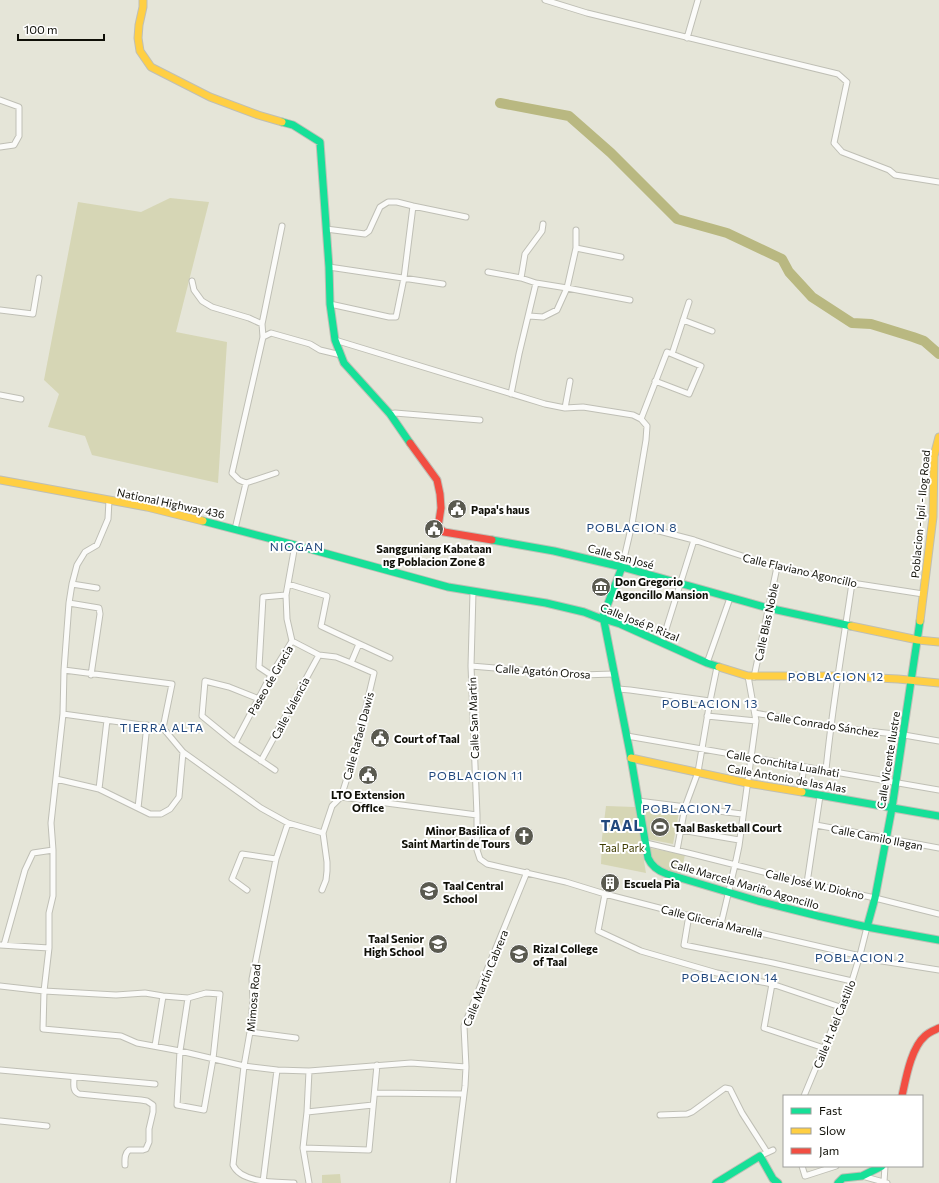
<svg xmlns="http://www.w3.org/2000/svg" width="939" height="1183" font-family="Commissioner,sans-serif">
  <rect width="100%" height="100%" fill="#e5e5d8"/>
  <path fill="#d6d6b5" d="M170 198 209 202 176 332 227 342 218 483 92 455 85 436 48 427 59 394 44 380 78 202 141 212Z
    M640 803 678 809 679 812 673 844 647 839Z
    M606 806 635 807 646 873 601 864 602 838Z
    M650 848 685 855 680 876 658 868 652 860Z
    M340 1174 341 1183H322V1175Z"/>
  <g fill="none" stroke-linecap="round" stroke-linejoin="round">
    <path stroke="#b9b881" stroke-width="10" d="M500 103 569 116 611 153 677 219 727 233 782 259 789 272 812 297 852 323 871 324 913 337 924 341 939 354"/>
    <g stroke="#bfbfb5" stroke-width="7">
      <path id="street" d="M545 0 587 13 838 74 847 82 834 143 842 152 889 170 895 175 939 182
        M687 38 698 0
        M0 100 19 107V136L14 145 0 147
        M326 229 365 234 369 231 380 207 388 202H397L413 206 466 217
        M576 248 621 257
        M329 267 443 284
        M488 272 521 278 536 283 567 288 630 300
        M521 278 525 254 542 231 543 224
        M192 281 194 290 202 301 212 307 249 318 262 324
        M330 304 389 317H396L404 278 413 206
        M0 310 33 314 39 278
        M529 316 543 317 557 310 567 288 576 248V230
        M683 320 712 331
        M263 337 271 333 310 344 320 350 341 355
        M335 340 545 404 565 408 583 407 633 415 641 419 647 426 646 440 632 524 622 567
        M655 381 689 394 701 366 672 354
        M511 394 519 354 536 283
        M0 395 21 399
        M565 408 570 381
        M390 414 395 413 480 420
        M641 419 667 352 672 354 689 302
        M246 483 239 480 232 473 263 337 262 324 282 226
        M109 500 108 519 97 545 85 552 77 565 72 584 69 603 64 670 63 714 51 823 53 850V896L49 913V948L44 991 43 1029 121 1036 137 1043 180 1051 244 1066 277 1070 309 1071 411 1063 466 1067
        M632 524 694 540 730 552 777 567 852 583 923 594
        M235 529 246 483 276 473
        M72 584 97 588
        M288 584 327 596 321 626 338 634 390 658
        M473 592 471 666 477 815V850L480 859 487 864 566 882 605 894 721 924 882 961 939 970
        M69 603 99 608 100 614 91 675
        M292 641 319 655 336 657 351 663 374 673 355 753 341 797 332 806 323 833 327 862V871L326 880 322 890
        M662 642 694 540
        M351 663 359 644
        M707 663 730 598
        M471 666 581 675 614 674
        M64 670 172 684 163 728
        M271 675 259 667 263 597 286 595
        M754 677 777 567
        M618 689 630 690 710 701
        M259 699 229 687 205 681 202 716 235 743 275 770
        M755 713 830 727 904 735 939 741
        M63 714 163 728 183 752 261 808 288 823 323 833
        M707 716 756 721
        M627 736 939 790
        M235 743 271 675 292 641 287 619 286 595 295 545
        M261 761 319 655
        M826 770C832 707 843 645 852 583
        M56 779 99 789 150 814H161L170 809 179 797 183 752
        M99 789 107 720
        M800 792 804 767
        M341 797 477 815
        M638 801 742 814
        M138 808 147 725
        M288 823 276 859 252 979 253 1000 250 1032 244 1066 233 1165C241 1183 275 1182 294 1183
        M816 825 939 848
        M681 830 739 840
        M646 843 692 854 807 883 875 898 939 914
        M677 850 685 807 698 772 710 701 717 667
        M807 883 820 796
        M247 890 232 879 242 854 276 859
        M605 894 598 931 641 951 717 973 772 984 840 1007
        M689 915 684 945 773 963 852 981
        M721 924 735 865 739 846 756 721 748 676
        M0 945 49 948
        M4 945 25 870 33 853 53 850
        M772 984 764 1028 824 1048
        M0 986 44 991 116 995 145 993 163 996 188 998 206 993 220 994 213 1059 204 1110 177 1105 180 1051 188 998
        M250 1032 296 1038
        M155 1046 163 996
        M0 1070 155 1084
        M309 1071 307 1112 303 1148 309 1183
        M74 1077C74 1084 72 1091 79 1094L141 1100 147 1101 153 1105V1112L149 1129V1142L146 1149 143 1150H129C124 1154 125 1160 125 1165
        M375 1093 464 1094
        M804 1096 852 981 860 955 867 927
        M307 1112 373 1105
        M660 1115 687 1114 692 1112 725 1088 730 1089 742 1113 767 1152
        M0 1121 47 1126
        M303 1148 369 1150 377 1065
        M760 1156 773 1150
        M802 1166 805 1176 836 1166
        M862 1176 887 1183
        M263 1182 277 1070
        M884 1182 885 1166
        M453 1183 465 1086 466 1067 464 1026 527 872"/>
    </g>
    <g stroke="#bfbfb5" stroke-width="9">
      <path id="fast" d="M282 122 293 125 320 142 329 267 330 304 335 340 344 363 390 414 410 443
        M203 521 295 545 448 587 546 603 584 612 602 619 604 621 607 620 620 624 707 663 719 667
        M492 540 554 551 622 567 768 608 851 626
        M602 619 622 567
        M604 621 631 758 648 858C652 867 658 871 667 874L758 901 818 916 867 927 939 940
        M802 792 939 816
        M867 927 875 898 892 808 920 621
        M716 1183 760 1156 773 1179 778 1183
        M838 1183 843 1178 862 1176 882 1166"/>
    </g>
    <g stroke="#bfbfb5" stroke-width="9">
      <path id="slow" d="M143 0V7L139 25 138 38 140 51 151 67 210 97 258 115 282 122
        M0 480 147 507 203 521
        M920 621 933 517 934 456 939 437
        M851 626 918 640 939 642
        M719 667 748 676H837L898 679 939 683
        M631 758 747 783 802 792"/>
    </g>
    <g stroke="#bfbfb5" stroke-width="9">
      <path id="jam" d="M410 443 437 480 440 494 441 508 438 527 444 532 492 540
        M902 1096C906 1078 911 1048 925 1036 929 1032 935 1030 939 1028"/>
    </g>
    <use href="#street" stroke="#fbfbf9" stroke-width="5"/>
    <use href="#fast" stroke="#16e098" stroke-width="7"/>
    <use href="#slow" stroke="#ffcf43" stroke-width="7"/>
    <use href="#jam" stroke="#f24e42" stroke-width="7"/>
  </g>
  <defs>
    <g id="civic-disc" transform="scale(1)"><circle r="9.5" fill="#5a5a50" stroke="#fff"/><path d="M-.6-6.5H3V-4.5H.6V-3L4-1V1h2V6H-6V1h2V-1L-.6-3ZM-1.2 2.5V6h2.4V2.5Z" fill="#fff"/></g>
    <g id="museum-disc" transform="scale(1)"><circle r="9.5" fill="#5a5a50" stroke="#fff"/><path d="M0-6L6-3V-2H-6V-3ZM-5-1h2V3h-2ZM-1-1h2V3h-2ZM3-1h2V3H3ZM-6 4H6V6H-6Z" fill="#fff"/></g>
    <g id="stadium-disc" transform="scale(1)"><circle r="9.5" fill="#5a5a50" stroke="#fff"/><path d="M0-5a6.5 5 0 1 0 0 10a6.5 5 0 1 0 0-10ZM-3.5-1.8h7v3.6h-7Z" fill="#fff"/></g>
    <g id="church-disc" transform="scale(1)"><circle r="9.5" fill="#5a5a50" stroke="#fff"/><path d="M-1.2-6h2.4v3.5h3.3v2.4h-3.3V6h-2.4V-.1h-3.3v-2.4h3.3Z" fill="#fff"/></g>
    <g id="building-disc" transform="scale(1)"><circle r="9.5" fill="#5a5a50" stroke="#fff"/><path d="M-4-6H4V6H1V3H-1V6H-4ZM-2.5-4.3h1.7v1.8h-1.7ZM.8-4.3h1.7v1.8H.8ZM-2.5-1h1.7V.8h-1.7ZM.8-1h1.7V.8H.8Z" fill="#fff"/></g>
    <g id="school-disc" transform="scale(1)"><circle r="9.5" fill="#5a5a50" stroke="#fff"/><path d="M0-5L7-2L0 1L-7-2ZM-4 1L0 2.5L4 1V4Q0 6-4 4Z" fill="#fff"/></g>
    <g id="university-disc" transform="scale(1)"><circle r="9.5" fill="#5a5a50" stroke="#fff"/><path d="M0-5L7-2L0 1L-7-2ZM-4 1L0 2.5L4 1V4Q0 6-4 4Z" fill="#fff"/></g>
  </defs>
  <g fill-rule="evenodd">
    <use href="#civic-disc" x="457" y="509"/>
    <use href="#civic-disc" x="434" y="529"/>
    <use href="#museum-disc" x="601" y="587"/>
    <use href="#civic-disc" x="380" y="738"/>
    <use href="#civic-disc" x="368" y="775"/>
    <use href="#stadium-disc" x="660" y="827"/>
    <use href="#church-disc" x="524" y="836"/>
    <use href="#building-disc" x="610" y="883"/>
    <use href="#school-disc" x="429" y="891"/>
    <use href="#school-disc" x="438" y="944"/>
    <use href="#university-disc" x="519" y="954"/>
  </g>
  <g text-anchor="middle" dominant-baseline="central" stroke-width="4" stroke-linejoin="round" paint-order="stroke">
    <g font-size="11" fill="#0f0f07" stroke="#fff">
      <text transform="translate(171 503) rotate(12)">National Highway 436</text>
      <text transform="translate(920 514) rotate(-85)">Poblacion - Ipil - Ilog Road</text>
      <text transform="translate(621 556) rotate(15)">Calle San José</text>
      <text transform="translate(800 570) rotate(13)">Calle Flaviano Agoncillo</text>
      <text transform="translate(640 622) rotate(22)">Calle José P. Rizal</text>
      <text transform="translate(766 622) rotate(-78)">Calle Blas Noble</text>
      <text transform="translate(543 671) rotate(4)">Calle Agatón Orosa</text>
      <text transform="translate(270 680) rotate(-60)">Paseo de Gracia</text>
      <text transform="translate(290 708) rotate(-62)">Calle Valencia</text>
      <text transform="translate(473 718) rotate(-92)">Calle San Martín</text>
      <text transform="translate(823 724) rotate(9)">Calle Conrado Sánchez</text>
      <text transform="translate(358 736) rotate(-75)">Calle Rafael Dawis</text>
      <text transform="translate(888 760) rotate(-81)">Calle Vicente Ilustre</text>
      <text transform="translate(783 763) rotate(10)">Calle Conchita Lualhati</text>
      <text transform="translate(787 778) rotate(10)">Calle Antonio de las Alas</text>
      <text transform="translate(877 837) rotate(11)">Calle Camilo Ilagan</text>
      <text transform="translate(745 884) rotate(16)">Calle Marcela Mariño Agoncillo</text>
      <text transform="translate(815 884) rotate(13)">Calle José W. Diokno</text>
      <text transform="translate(712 921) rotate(14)">Calle Gliceria Marella</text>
      <text transform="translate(485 978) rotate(-68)">Calle Martín Cabrera</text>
      <text transform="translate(253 998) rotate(-85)">Mimosa Road</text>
      <text transform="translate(834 1024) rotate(-68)">Calle H. del Castillo</text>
    </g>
    <g font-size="11" font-weight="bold" fill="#0f0f07" stroke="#fff" text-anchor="start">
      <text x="471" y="509">Papa's haus</text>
      <text x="434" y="548" text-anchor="middle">Sangguniang Kabataan<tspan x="434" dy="13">ng Poblacion Zone 8</tspan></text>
      <text x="615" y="581">Don Gregorio<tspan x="615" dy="13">Agoncillo Mansion</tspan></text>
      <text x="394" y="738">Court of Taal</text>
      <text x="368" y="794" text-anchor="middle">LTO Extension<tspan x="368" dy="13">Office</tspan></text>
      <text x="674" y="827">Taal Basketball Court</text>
      <text x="510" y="830" text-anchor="end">Minor Basilica of<tspan x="510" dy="13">Saint Martin de Tours</tspan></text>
      <text x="624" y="883">Escuela Pia</text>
      <text x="443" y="885">Taal Central<tspan x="443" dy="13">School</tspan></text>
      <text x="424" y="938" text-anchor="end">Taal Senior<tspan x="424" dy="13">High School</tspan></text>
      <text x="533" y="948">Rizal College<tspan x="533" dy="13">of Taal</tspan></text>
    </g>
    <g font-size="11" fill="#3f3d01" stroke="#fff">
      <text x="622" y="847">Taal Park</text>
    </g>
    <g font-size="12" letter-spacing="1" fill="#21487d" stroke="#fff">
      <text x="632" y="527">POBLACION 8</text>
      <text x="297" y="546">NIOGAN</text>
      <text x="836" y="676">POBLACION 12</text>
      <text x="710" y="703">POBLACION 13</text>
      <text x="162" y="727">TIERRA ALTA</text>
      <text x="476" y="775">POBLACION 11</text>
      <text x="687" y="808">POBLACION 7</text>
      <text x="860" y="957">POBLACION 2</text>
      <text x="730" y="977">POBLACION 14</text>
    </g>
    <g font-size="15" font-weight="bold" letter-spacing="1" fill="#21487d" stroke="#fff">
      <text x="622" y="825">TAAL</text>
    </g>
  </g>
  <rect x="783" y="1095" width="140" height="72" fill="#ffffff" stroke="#9f9f9c"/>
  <rect x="791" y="1108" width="20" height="6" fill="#16e098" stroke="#9f9f9c"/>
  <text x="819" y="1115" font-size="12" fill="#0f0f07">Fast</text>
  <rect x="791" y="1128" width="20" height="6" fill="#ffcf43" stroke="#9f9f9c"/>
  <text x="819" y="1135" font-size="12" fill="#0f0f07">Slow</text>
  <rect x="791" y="1148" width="20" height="6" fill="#f24e42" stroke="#9f9f9c"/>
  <text x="819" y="1155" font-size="12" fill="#0f0f07">Jam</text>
  <path d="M18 34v6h86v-6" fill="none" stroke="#0f0f07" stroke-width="2"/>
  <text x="24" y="34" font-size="12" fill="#0f0f07" stroke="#ffffff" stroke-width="3" paint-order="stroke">100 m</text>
</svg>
